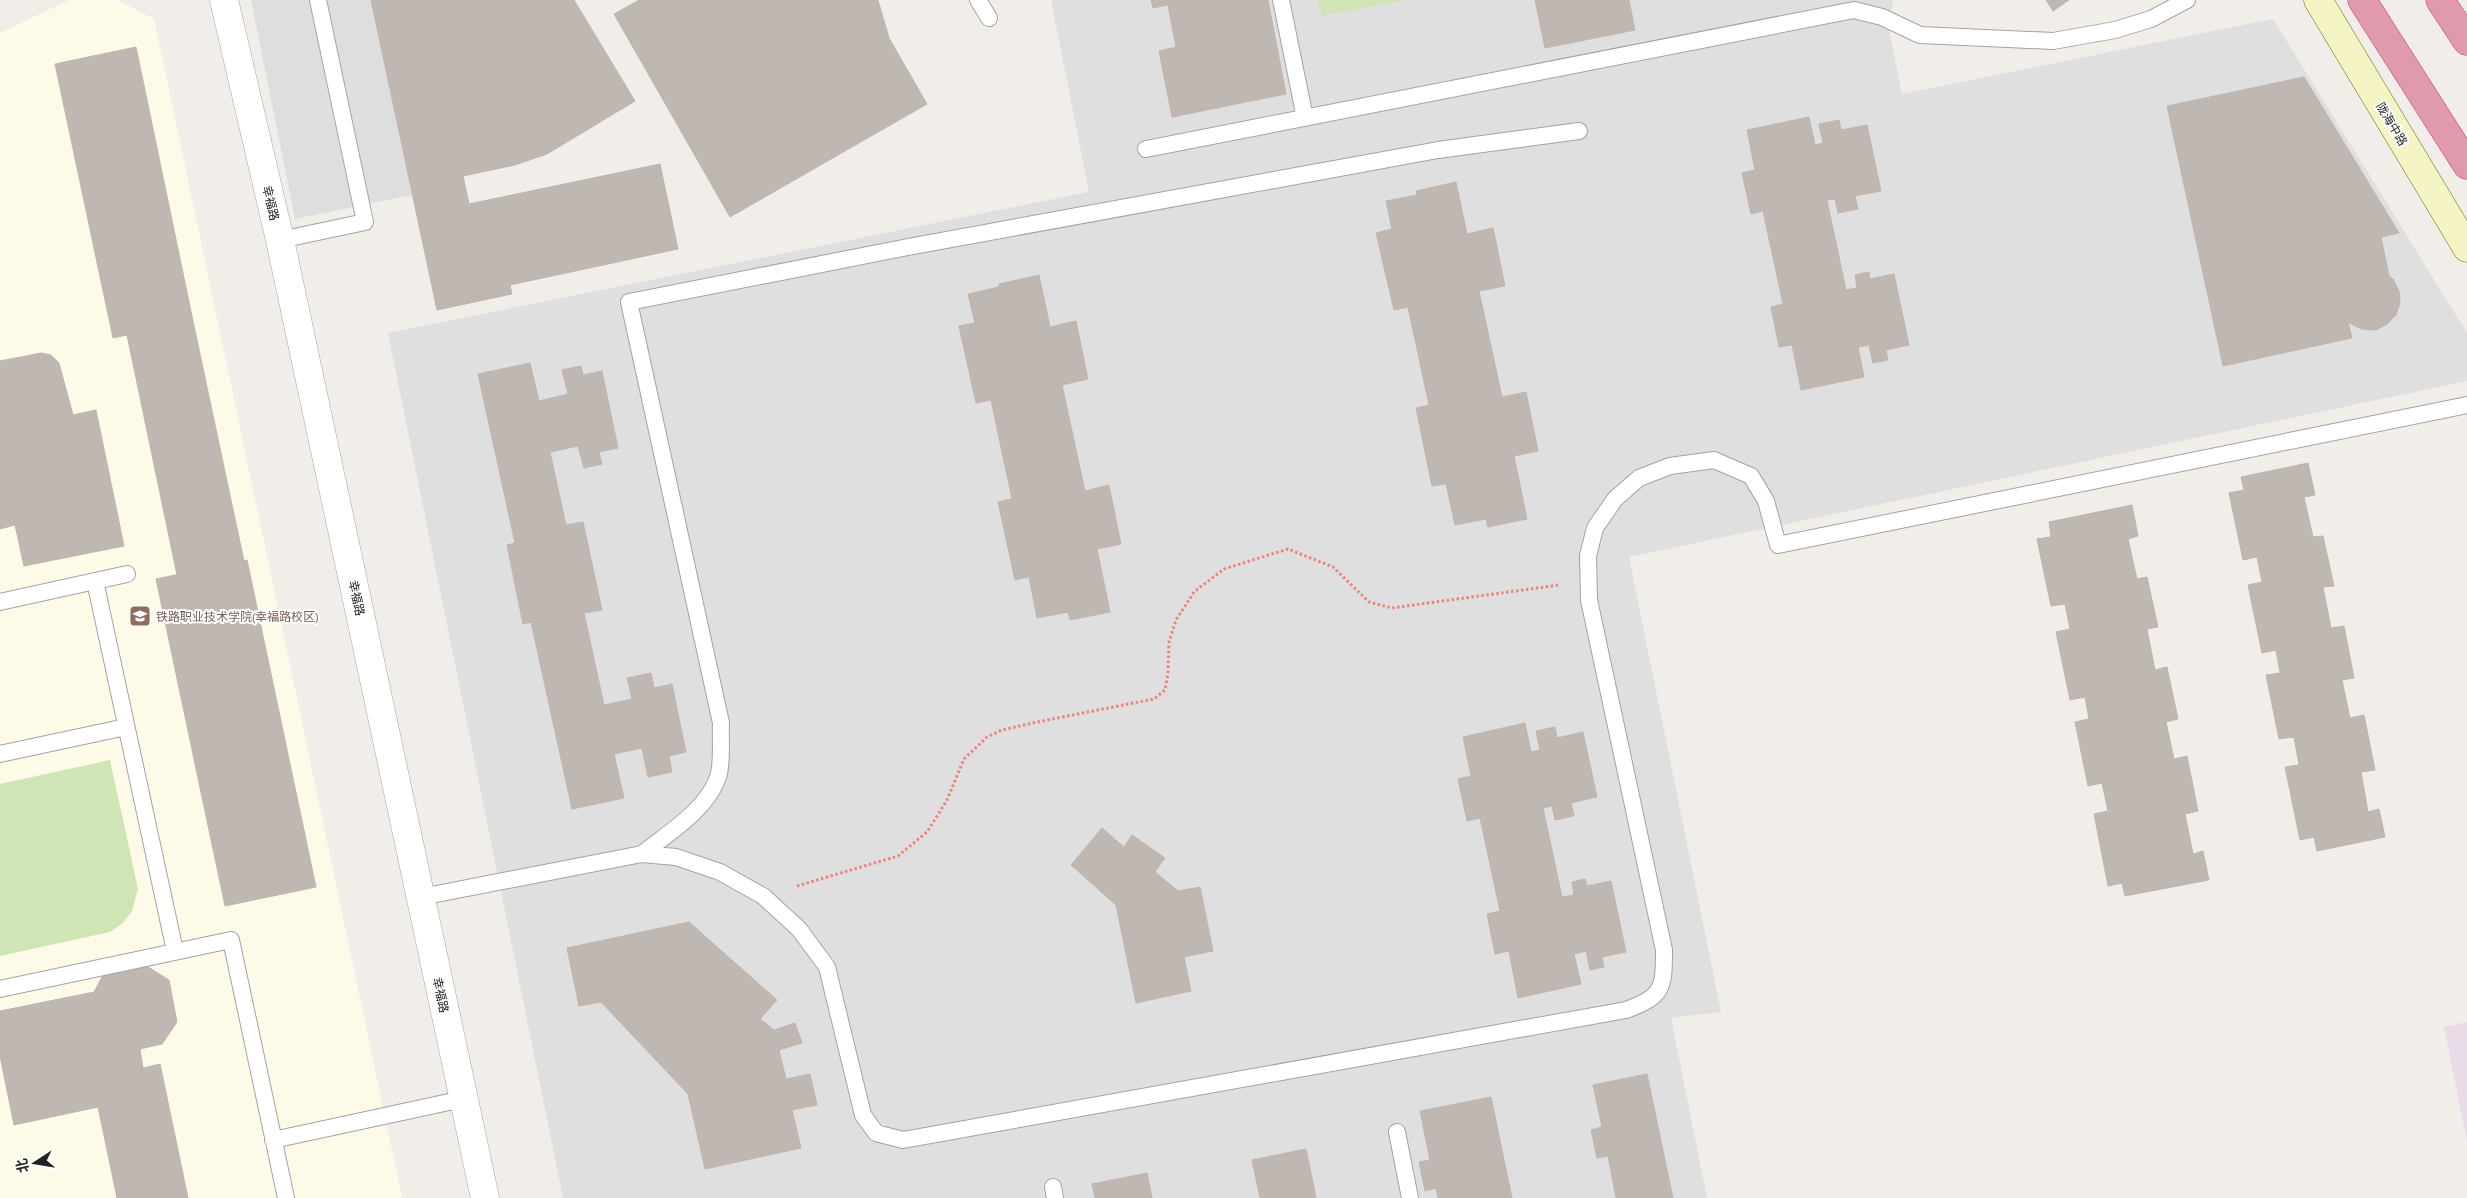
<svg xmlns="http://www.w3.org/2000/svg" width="2467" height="1198" font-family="'PT Sans','Noto Sans SC',sans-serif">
  <rect width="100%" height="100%" fill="#f1eeea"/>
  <path fill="#e0dfdf" d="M1051 0H1893L1889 30 1902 94 2273 19 2467 333V381L1629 557 1721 1012 1671 1018 1707 1198H563L388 333 1089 192Z"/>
  <path fill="#e9dce8" d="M2467 1022V1141L2444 1027Z"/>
  <path fill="#fdfbe7" d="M69 0H117L154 19 402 1198H0V33Z"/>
  <path fill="#d0e5b5" d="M1318 0H1404L1321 16Z
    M110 760 138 889 132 911 123 923 110 932 0 956V784Z"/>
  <path fill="#dedede" d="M251 0H371L412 195 295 219Z"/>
  <path fill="#beb7b2" stroke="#c1b5ad" d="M371 0H574L635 101 547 154 515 165 463 176 469 204 660 164 678 249 510 285 512 294 437 310Z
    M639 0H878L889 38 927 104 730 217 614 14Z
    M1151 0H1268L1286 94 1172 117 1159 51 1176 47 1168 5 1153 8Z
    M1535 0H1629L1635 30 1545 48Z
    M2046 0H2069L2053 11Z
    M136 47 193 321 113 338 55 64Z
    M2304 77 2399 233 2381 237 2389 276 2393 279 2399 291 2400 303 2396 315 2387 324 2376 330 2361 329 2348 322 2352 338 2223 366 2167 106Z
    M1809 117 1815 145 1823 143 1819 124 1839 120 1841 130 1867 125 1881 191 1855 196 1858 209 1838 213 1835 199 1827 200 1846 290 1857 288 1855 275 1869 272 1870 279 1894 274 1909 345 1886 350 1888 360 1873 363 1869 345 1858 347 1864 377 1801 390 1792 345 1779 347 1771 307 1783 304 1763 211 1751 214 1742 173 1755 170 1747 130Z
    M1456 182 1467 234 1493 228 1505 286 1479 291 1502 397 1526 392 1538 451 1514 456 1527 519 1488 527 1486 519 1455 525 1446 484 1432 486 1416 408 1429 405 1408 307 1394 310 1376 233 1392 229 1386 201 1417 195 1416 191Z
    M1039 275 1050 327 1076 321 1088 379 1062 385 1085 491 1109 485 1121 544 1097 549 1110 612 1070 620 1068 612 1037 618 1029 577 1015 580 998 502 1012 499 991 400 976 403 959 326 975 323 968 294 999 287V284Z
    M193 321 244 561 177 575 127 335Z
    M41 353 51 355 59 363 73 415 96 410 124 546 24 566 15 525 0 529V361Z
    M530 363 539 401 568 394 562 370 581 366 583 375 602 371 618 448 599 452 602 464 584 468 578 446 550 452 566 525 583 522 602 610 584 613 604 705 632 699 627 678 651 673 654 688 672 684 686 752 669 756 672 772 648 777 642 748 614 754 624 798 572 809 531 622 523 624 507 545 515 543 478 374Z
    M2308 463 2315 495 2304 497 2313 537 2323 536 2334 586 2323 587 2331 628 2344 626 2354 678 2342 680 2350 718 2364 715 2375 770 2361 772 2368 812 2379 809 2385 837 2317 851 2314 837 2300 840 2285 767 2299 765 2294 737 2279 739 2266 675 2280 673 2276 650 2262 653 2248 585 2262 582 2257 557 2243 560 2229 493 2244 490 2241 477Z
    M2132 505 2138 536 2128 539 2137 579 2147 577 2158 627 2147 629 2155 670 2167 667 2178 719 2166 722 2174 759 2187 756 2198 811 2185 814 2193 854 2203 851 2209 880 2125 896 2122 883 2108 886 2094 814 2108 811 2102 783 2088 786 2075 722 2089 719 2085 697 2070 700 2056 632 2070 629 2065 604 2051 606 2037 539 2051 537 2049 522Z
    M247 560 316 887 225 906 156 579Z
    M1525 723 1531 752 1540 750 1536 731 1555 727 1557 738 1583 732 1597 797 1571 803 1574 816 1555 820 1552 806 1543 808 1562 897 1574 895 1572 882 1585 879 1587 886 1611 881 1626 952 1602 957 1604 967 1590 970 1586 951 1574 954 1581 984 1518 998 1509 951 1495 954 1487 914 1500 911 1480 818 1467 821 1458 779 1471 776 1463 737Z
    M1102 828 1124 847 1132 835 1165 858 1155 872 1178 891 1200 887 1213 951 1184 957 1191 991 1136 1003 1116 905 1071 865Z
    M689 922 777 1000 760 1019 774 1030 795 1023 802 1043 779 1050 786 1079 810 1074 817 1105 792 1110 801 1148 705 1169 688 1094 601 1002 579 1006 567 948Z
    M145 965 169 980 177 1022 162 1044 140 1049 143 1068 160 1064 188 1198H117L98 1107 14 1125 0 1056V1011L94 992 104 973Z
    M1647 1074 1673 1198H1616L1608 1156 1597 1158 1591 1130 1602 1127 1593 1085Z
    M1491 1097 1512 1198H1438L1436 1188 1425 1191 1419 1162 1430 1160 1420 1111Z
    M1306 1149 1316 1198H1260L1252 1160Z
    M1147 1173 1152 1198H1095L1092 1184Z"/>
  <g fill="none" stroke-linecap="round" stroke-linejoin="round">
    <g stroke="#a3a3a3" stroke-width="18">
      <path id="lane" d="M978 0 989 18
        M1281 0 1305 118
        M1146 149 1854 10 1882 17 1920 35 2053 41 2115 30 2151 19 2187 0
        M280 240 365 222 318 0
        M95 581 175 951
        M0 602 127 574
        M0 754 126 727
        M642 854C668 833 707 810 718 777 723 762 720 739 721 723L629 302 908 247 1438 150 1579 131
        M421 897 642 854 676 857 720 872 763 896 799 929 827 967 863 1115 876 1133 903 1140 1626 1010C1663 996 1664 989 1664 950L1589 600 1588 556 1595 528 1615 499 1639 478 1670 466 1714 460 1751 476 1766 501 1778 545 2467 405
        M0 989 231 940 286 1198
        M1397 1132 1410 1198
        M273 1140 463 1099
        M1053 1187 1055 1198"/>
    </g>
    <g stroke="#a3a3a3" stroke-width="29">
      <path id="street" d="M224 0 280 240 485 1198"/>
    </g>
    <g stroke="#6d7110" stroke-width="29">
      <path id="secondary" d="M2318 0 2467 248"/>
    </g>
    <g stroke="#cb3a75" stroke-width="29">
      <path id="highway" d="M2362 0 2467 165
        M2440 0 2467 41"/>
    </g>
    <path stroke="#ed837e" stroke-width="3" stroke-dasharray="2.5 2.5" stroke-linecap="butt" d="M797 886 898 856 927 832 947 800 964 759 987 737 1002 730 1042 721 1154 699 1165 690 1168 674 1169 642 1176 620 1194 592 1224 569 1288 549 1333 567 1369 602 1392 608 1559 585"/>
    <use href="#lane" stroke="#fff" stroke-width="16"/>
    <use href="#street" stroke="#fff" stroke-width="28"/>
    <use href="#secondary" stroke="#f4f4c4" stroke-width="28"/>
    <use href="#highway" stroke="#e09aab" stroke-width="28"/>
  </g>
  <defs>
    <g id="university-square" transform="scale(1.125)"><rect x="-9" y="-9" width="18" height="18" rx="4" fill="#8d6e63" stroke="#fff"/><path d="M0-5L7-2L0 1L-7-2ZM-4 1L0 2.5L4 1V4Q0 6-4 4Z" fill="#fff"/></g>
  </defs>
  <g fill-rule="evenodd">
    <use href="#university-square" x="140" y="616"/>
  </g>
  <g text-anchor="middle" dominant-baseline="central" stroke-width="4" stroke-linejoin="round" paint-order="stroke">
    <g font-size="12" fill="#222" stroke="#fff">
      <text transform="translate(2392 124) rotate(59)">陇海中路</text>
      <text transform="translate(271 203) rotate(77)">幸福路</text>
      <text transform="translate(357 598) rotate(78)">幸福路</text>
      <text transform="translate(441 995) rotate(78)">幸福路</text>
    </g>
    <g font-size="12" fill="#785e54" stroke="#fff" text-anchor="start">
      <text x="156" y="616">铁路职业技术学院(幸福路校区)</text>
    </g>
  </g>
  <g transform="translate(35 1163) rotate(258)" stroke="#ffffff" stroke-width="4" paint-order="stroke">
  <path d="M0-4L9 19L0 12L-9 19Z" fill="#222222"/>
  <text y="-8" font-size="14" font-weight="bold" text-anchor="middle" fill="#222222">北</text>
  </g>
</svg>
